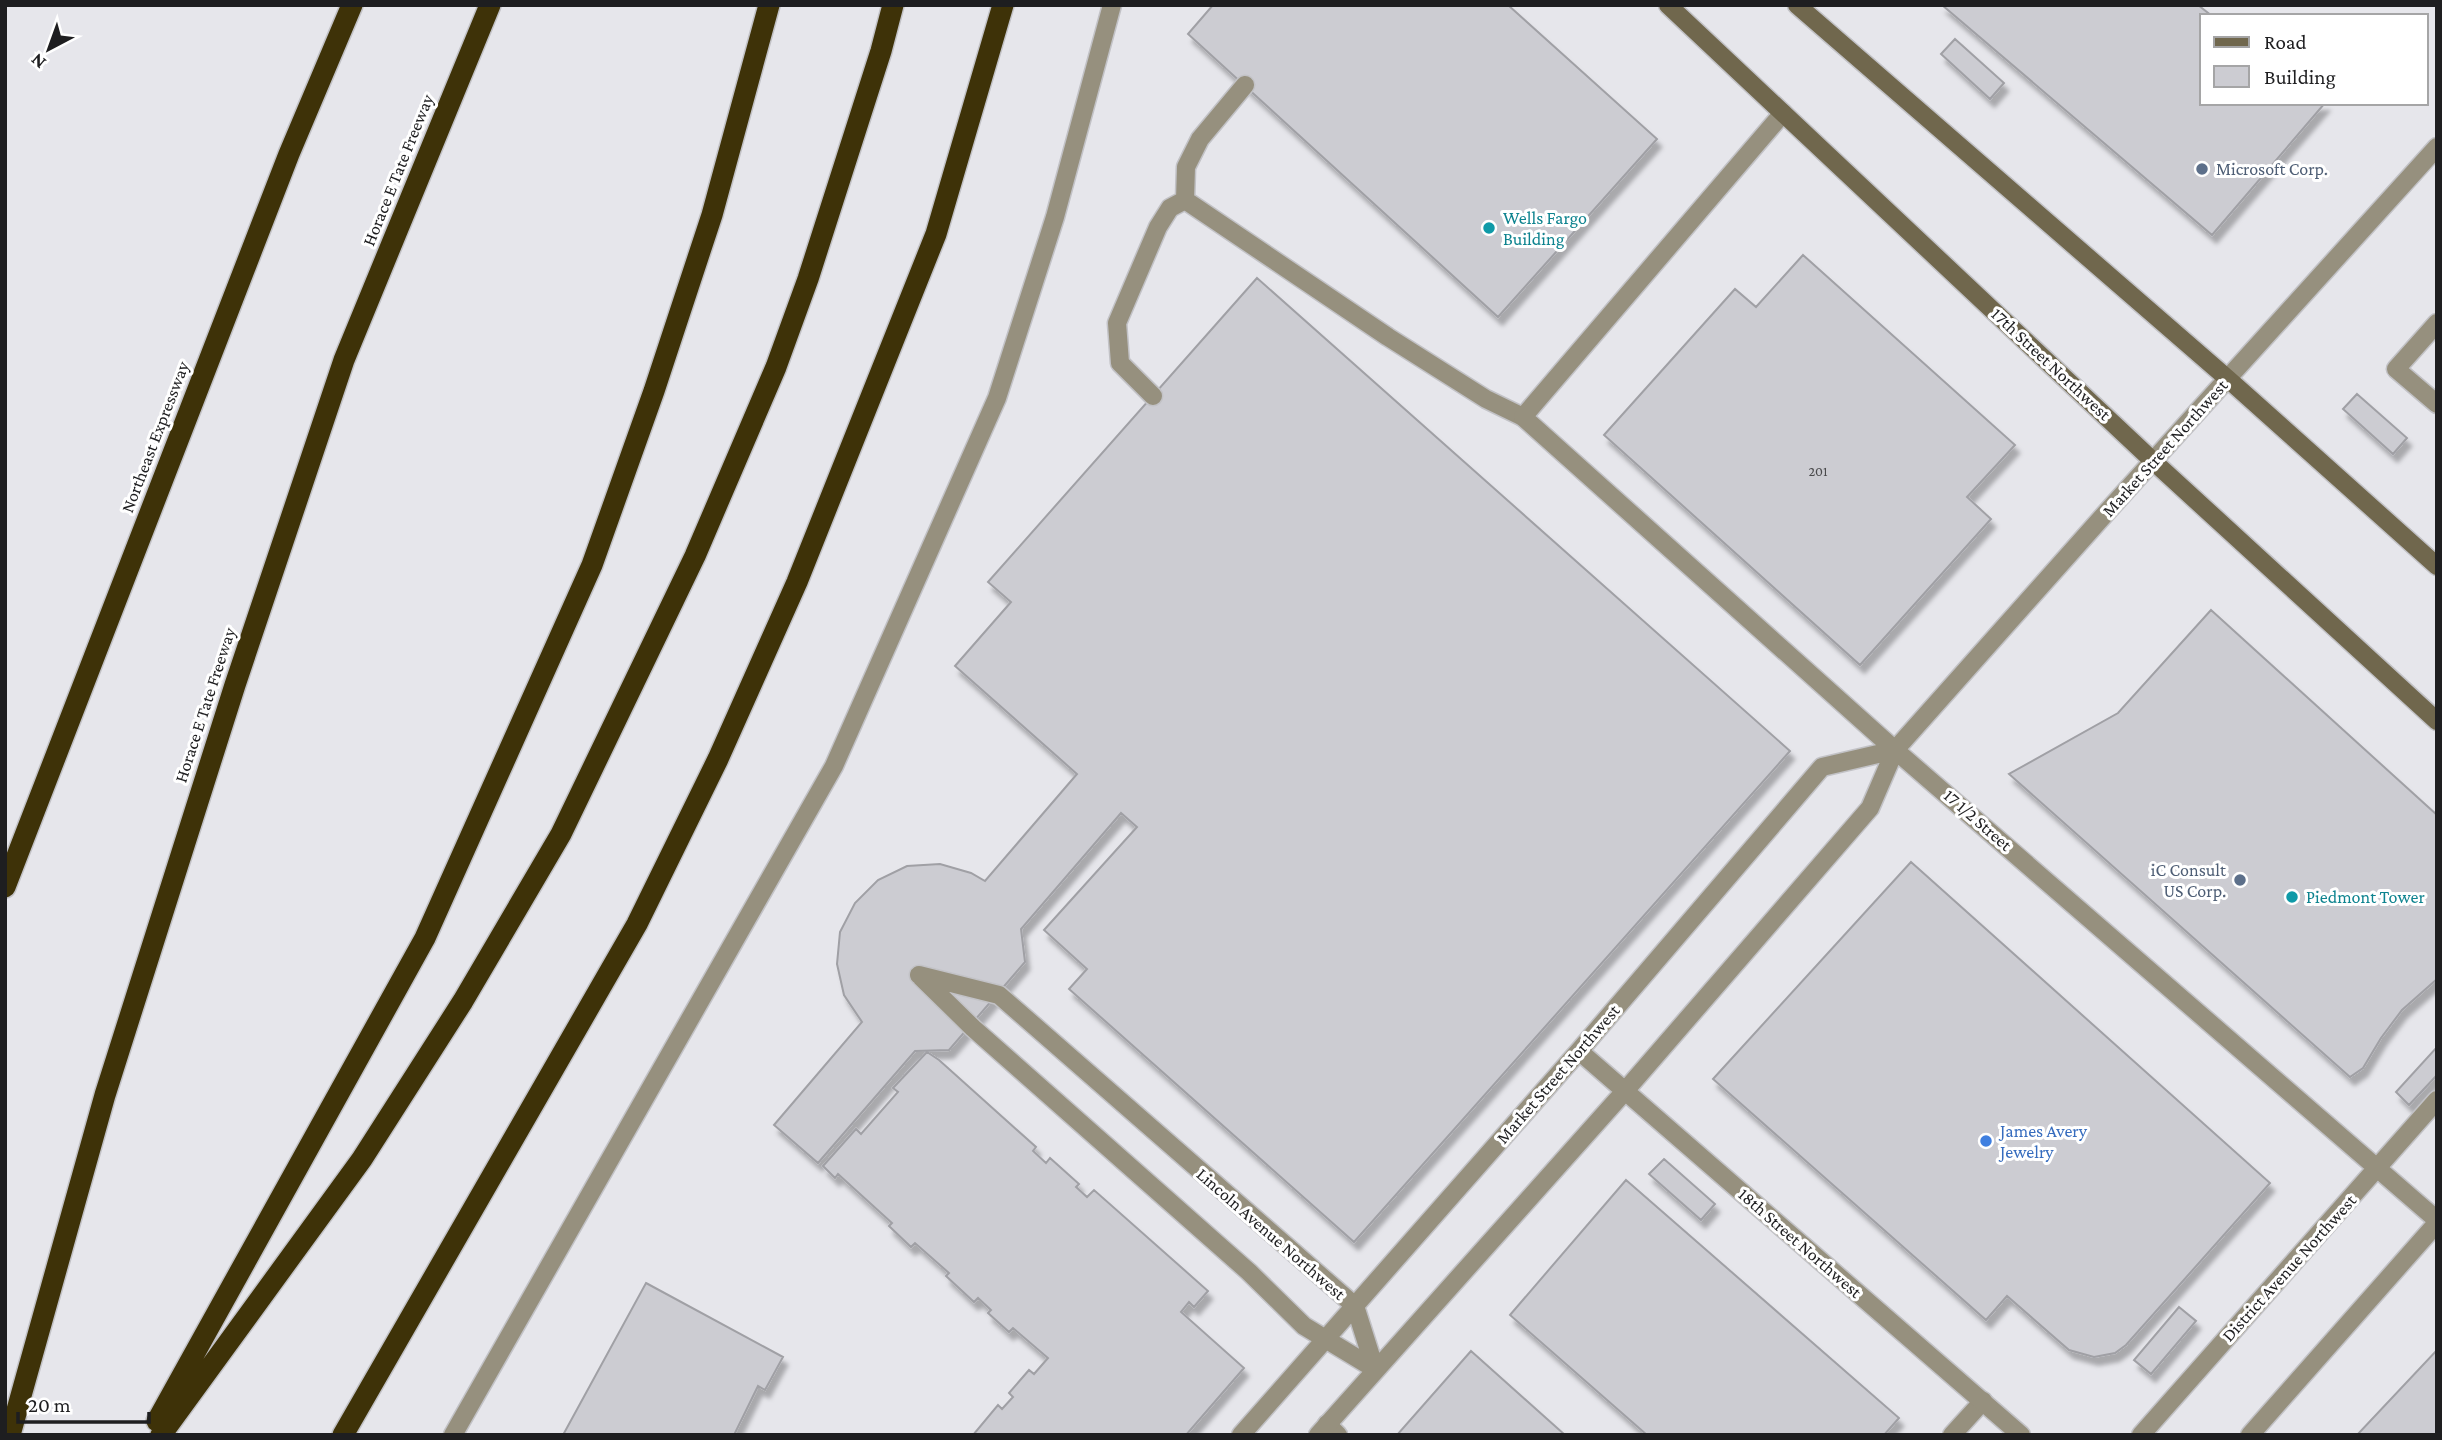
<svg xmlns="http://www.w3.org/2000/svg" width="2442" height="1440" font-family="'Crimson Pro',serif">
  <defs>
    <filter id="shadow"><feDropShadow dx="4.5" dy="8" stdDeviation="2" flood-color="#0004"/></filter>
  </defs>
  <rect width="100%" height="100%" fill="#e6e6eb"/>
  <path fill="#ccccd2" stroke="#a0a0a5" stroke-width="2" filter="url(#shadow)" d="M1213 5H1508L1657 139 1498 317 1188 34Z
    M1942 5H2198L2212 16H2202V103H2325L2212 235Z
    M1955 39 2004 83 1990 99 1941 54Z
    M1803 255 2015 445 1967 497 1991 519 1860 665 1604 435 1735 289 1756 307Z
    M1257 278 1790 751 1354 1242 1069 989 1087 969 1044 930 1137 827 1121 813 1021 929 1025 962 949 1050 915 1051 818 1163 774 1125 862 1022 844 995 837 964 840 932 855 903 878 880 907 866 940 864 971 873 985 881 1077 774 955 666 1011 602 988 582Z
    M2357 394 2407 438 2393 454 2343 409Z
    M2211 610 2437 815V979L2402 1010 2381 1038 2363 1068 2350 1077 2009 774 2118 713Z
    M1911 862 2270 1183 2126 1345 2115 1353 2094 1357 2069 1350 2007 1296 1986 1320 1713 1079Z
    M2437 1047V1075L2409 1105 2396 1092Z
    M927 1052 939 1060 1036 1147 1033 1151 1046 1163 1050 1158 1079 1184 1076 1187 1087 1197 1094 1190 1208 1291 1194 1307 1189 1302 1181 1312 1244 1368 1186 1435H973L998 1405 1002 1409 1013 1397 1009 1393 1029 1370 1034 1374 1048 1358 1013 1328 1009 1332 988 1313 991 1310 978 1298 974 1302 946 1276 949 1273 915 1243 911 1247 889 1226 892 1223 838 1174 835 1178 823 1166 856 1129 861 1134 898 1092 893 1088Z
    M1664 1159 1715 1204 1701 1220 1649 1174Z
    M1626 1180 1899 1418 1884 1435H1647L1510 1315Z
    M646 1283 783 1357 765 1390 758 1386 734 1435H563Z
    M2179 1307 2196 1321 2151 1374 2134 1360Z
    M2437 1350V1435H2357Z
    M1471 1351 1565 1435H1397Z"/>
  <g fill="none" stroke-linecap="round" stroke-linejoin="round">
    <g stroke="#c2c2c6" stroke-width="21">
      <path id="service" d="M1185 200 1186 167 1200 139 1245 85
        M2437 323 2396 369 2437 404
        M1153 396 1120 363 1117 323 1158 227 1170 208 1185 200 1388 337 1486 399 1523 417"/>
    </g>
    <g stroke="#c2c2c6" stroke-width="21">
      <path id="pedestrian" d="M1327 1424 1338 1435
        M1952 1435 1983 1401"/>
    </g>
    <g stroke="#c2c2c6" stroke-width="21">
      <path id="minor" d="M1783 113 1523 417 1895 750 2437 1220
        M919 975 999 995 1355 1306 1375 1369
        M921 977 973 1028 1249 1272 1304 1326 1375 1369
        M1579 1051 2021 1435
        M453 1435 834 766 997 398 1055 217 1112 5
        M1241 1435 1579 1051 1822 767 1895 750
        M1318 1435 1625 1091 1870 808 1895 750 2105 514 2437 147
        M2141 1435 2437 1100
        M2250 1435 2437 1223"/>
    </g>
    <g stroke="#c2c2c6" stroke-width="21">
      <path id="secondary" d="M1668 5 2153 461 2437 721
        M1797 5 2228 379 2437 566"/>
    </g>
    <g stroke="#c2c2c6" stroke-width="24">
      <path id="motorway" d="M5 887 289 154 352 5
        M157 1421 425 938 592 565 654 391 712 215 769 5
        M10 1435 105 1095 235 685 344 360 490 5
        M161 1435 362 1159 463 1001 561 834 695 556 776 367 808 279 881 51 893 5
        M343 1435 637 924 718 759 797 582 936 234 1003 5"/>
    </g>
    <use href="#service" stroke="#96907e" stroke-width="18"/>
    <use href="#pedestrian" stroke="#96907e" stroke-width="18"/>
    <use href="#minor" stroke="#96907e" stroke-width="18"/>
    <use href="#secondary" stroke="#70674d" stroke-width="18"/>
    <use href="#motorway" stroke="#3e3208" stroke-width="21"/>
  </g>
  <g fill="#5c6f8a" stroke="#fff" stroke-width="2.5">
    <circle cx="2202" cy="169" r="7"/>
    <circle cx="2240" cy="880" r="7"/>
  </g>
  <g fill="#0f9aa8" stroke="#fff" stroke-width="2.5">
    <circle cx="1489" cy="228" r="7"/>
    <circle cx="2292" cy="897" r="7"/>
  </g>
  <circle fill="#3f7fe0" stroke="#fff" stroke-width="2.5" cx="1986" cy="1141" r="7"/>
  <g text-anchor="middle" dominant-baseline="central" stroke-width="6" stroke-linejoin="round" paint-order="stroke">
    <g font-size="14" fill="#4a4a4c">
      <text x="1818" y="471">201</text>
    </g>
    <g font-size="18" fill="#4e5e75" stroke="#fff" text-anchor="start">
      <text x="2216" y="169">Microsoft Corp.</text>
      <text x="2226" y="870" text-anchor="end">iC Consult<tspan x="2226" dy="21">US Corp.</tspan></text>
    </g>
    <g font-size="18" fill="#1e1e20" stroke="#fff">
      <text transform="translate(398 170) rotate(-68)">Horace E Tate Freeway</text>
      <text transform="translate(2051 364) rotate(43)">17th Street Northwest</text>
      <text transform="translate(155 437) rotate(-69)">Northeast Expressway</text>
      <text transform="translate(2165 448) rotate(-48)">Market Street Northwest</text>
      <text transform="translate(205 705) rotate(-72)">Horace E Tate Freeway</text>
      <text transform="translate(1978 820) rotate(41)">17 1/2 Street</text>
      <text transform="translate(1558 1074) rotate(-49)">Market Street Northwest</text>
      <text transform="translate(1271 1234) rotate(41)">Lincoln Avenue Northwest</text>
      <text transform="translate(1800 1243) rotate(41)">18th Street Northwest</text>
      <text transform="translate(2289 1268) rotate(-48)">District Avenue Northwest</text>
    </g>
    <g font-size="18" fill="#0d838f" stroke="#fff" text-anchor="start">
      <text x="1503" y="218">Wells Fargo<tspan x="1503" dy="21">Building</tspan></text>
      <text x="2306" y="897">Piedmont Tower</text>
    </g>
    <g font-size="18" fill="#366cbe" stroke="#fff" text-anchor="start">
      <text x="2000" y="1131">James Avery<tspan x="2000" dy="21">Jewelry</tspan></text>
    </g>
  </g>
  <rect width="2442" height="1440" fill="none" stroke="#1e1e20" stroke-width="14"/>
  <rect x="2200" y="14" width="228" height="91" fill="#ffffff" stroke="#a5a5a6" stroke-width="2"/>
  <rect x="2214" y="37" width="35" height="10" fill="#70674d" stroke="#a5a5a6" stroke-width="2"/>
  <text x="2264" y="49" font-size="21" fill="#1e1e20">Road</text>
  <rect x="2214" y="66" width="35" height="21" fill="#ccccd2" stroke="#a5a5a6" stroke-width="2"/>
  <text x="2264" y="84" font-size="21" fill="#1e1e20">Building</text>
  <g transform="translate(49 49) rotate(221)" stroke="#ffffff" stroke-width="5" paint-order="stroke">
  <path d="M0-5L12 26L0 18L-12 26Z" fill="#1e1e20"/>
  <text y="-10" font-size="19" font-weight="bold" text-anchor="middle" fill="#1e1e20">N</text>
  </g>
  <path d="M18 1412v10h131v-10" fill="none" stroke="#1e1e20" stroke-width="3.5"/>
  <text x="28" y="1412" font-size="21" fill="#1e1e20" stroke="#ffffff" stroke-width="5" paint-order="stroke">20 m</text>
</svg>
